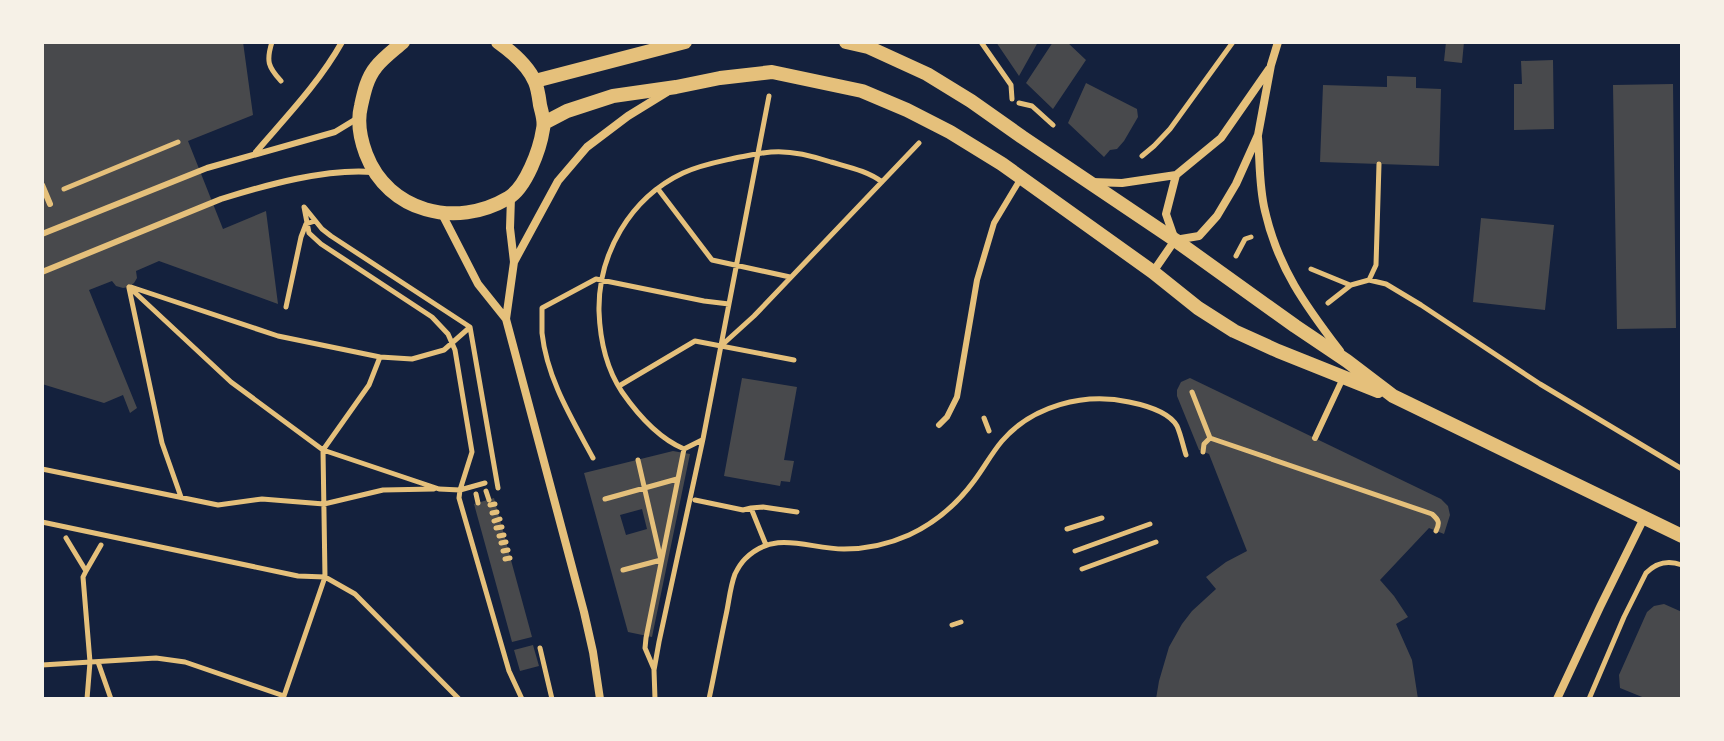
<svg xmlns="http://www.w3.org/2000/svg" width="1724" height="741" font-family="'Nunito Sans',sans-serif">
  <rect width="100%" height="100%" fill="#14213d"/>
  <path fill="#48494c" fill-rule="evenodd" d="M42 42H243L253 115 188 141 223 229 266 211 278 304 159 261 136 271 137 278 134 283 129 287 123 288 116 286 112 281 89 290 137 408 130 413 123 395 104 403 42 384Z
    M996 42H1038L1019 76Z
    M1053 42H1067L1086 60 1053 109 1026 83Z
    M1446 42H1464L1462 63 1444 61Z
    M1553 60 1554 129 1514 130V84H1522L1521 61Z
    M1387 76 1416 77V88L1441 89 1439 166 1320 162 1323 85 1387 87Z
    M1086 83 1137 109 1138 117 1124 141 1117 149 1110 150 1104 157 1068 123Z
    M1673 84 1676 328 1617 329 1613 85Z
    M1481 218 1554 225 1545 310 1473 302Z
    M742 378 797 387 784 460 794 461 790 482 781 481 780 486 724 476Z
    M1190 378 1441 499 1448 506 1450 515 1444 534 1429 528 1380 580 1394 596 1408 617 1396 624 1412 660 1418 699H1156L1159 681 1169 647 1182 624 1192 611 1216 589 1206 577 1226 562 1247 551 1209 454 1199 450 1177 396V390L1181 382Z
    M673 451 690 454 652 637 628 632 584 473ZM642 509 647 529 626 535 620 515Z
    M494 498 532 637 512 642 474 504Z
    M1664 604 1682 612V696L1681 699H1647L1620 688 1619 675 1647 612 1654 606Z
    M533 645 539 666 520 671 514 650Z"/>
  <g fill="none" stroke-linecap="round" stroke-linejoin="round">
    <path stroke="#e5c07b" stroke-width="5" d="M272 42C266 61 268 67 281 81
      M981 42 1011 85 1012 99
      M1019 103 1032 106 1053 125
      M1142 156 1154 146 1170 129 1233 42
      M64 189 178 142
      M658 189 712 260 790 277
      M304 207 309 233 321 244 432 317 448 334 455 350 472 452 460 490 459 498 509 671 522 699
      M305 208 322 229 331 236 470 327 498 488
      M1236 256 1245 239 1251 237
      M1311 269 1350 285
      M1369 280 1376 265 1379 164
      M129 287 231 382 323 450 439 489 460 490 485 483
      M131 287 278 336 380 357 412 359 444 350 469 328
      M129 288 162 443 181 497
      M1328 303 1351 285 1369 280 1386 284 1421 305 1540 384 1682 469
      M286 307 301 237 306 224 315 221
      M722 345 754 316 919 143
      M619 386 695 341 794 360
      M1192 392 1210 438
      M984 418 989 431
      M684 449C658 438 638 415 622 392 606 368 600 340 599 311 598 254 630 198 683 173 700 165 717 162 735 158 747 156 759 153 771 152 791 150 813 156 831 162 848 167 868 171 882 182
      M1203 452 1204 444 1210 438 1432 514C1439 520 1440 523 1436 531
      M593 458C572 419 547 379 542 333 542 325 542 316 542 308L596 279 704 301 729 304
      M42 469 218 505 262 499 324 504 383 490 434 489
      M486 491 489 500
      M476 494 478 503
      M605 499 677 479
      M695 500 743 510 751 508 766 545
      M490 505 495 504
      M751 508 763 507 797 512
      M492 513 497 512
      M494 521 500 519
      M42 522 298 576 325 577 355 594 459 699
      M496 528 502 527
      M1067 529 1102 518
      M499 536 504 535
      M66 538 86 571 83 577 90 662 87 699
      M501 543 506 542
      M503 551 508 550
      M1075 551 1150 524
      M505 559 510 558
      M1082 569 1156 542
      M623 570 661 560 638 460
      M86 571 101 545
      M952 625 961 622
      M540 648 552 699
      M98 662 111 699
      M42 665 156 658 185 662 284 696 325 577 323 450 369 385 380 357
      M654 669 645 648 646 638 684 449 702 440
      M655 699 654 670 659 642 703 439 769 96
      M709 699C715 671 720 643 726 615 729 602 730 587 735 574 738 568 741 563 745 559 775 529 808 549 844 549 865 549 889 544 909 535 935 523 957 504 974 481 984 468 991 454 1002 441 1032 406 1084 392 1129 402 1144 405 1169 412 1177 426 1181 435 1183 446 1186 455
      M1589 699 1624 617 1646 573C1657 562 1668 560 1682 565"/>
    <path stroke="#e5c07b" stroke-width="6" d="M256 152C286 117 319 83 342 42
      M42 185 50 204
      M42 234 207 168 335 132 358 118
      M42 272 221 199C266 185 327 168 373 172
      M939 425 947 417 957 397 977 280 994 223 1021 178
      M1315 438 1343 378"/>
    <path stroke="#e5c07b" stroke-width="8" d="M1258 137C1260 162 1259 187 1265 211 1278 268 1305 305 1340 351
      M1092 182 1122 183 1176 175 1221 138 1269 69
      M511 197 510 228 514 262 506 319 584 612 593 652 600 699
      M442 214 478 284 506 319
      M1175 240 1166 214 1176 175
      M514 262 558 181 587 147 628 116 667 92
      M1153 272 1175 240 1199 236 1217 216 1236 184 1258 135 1271 65 1278 42
      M1557 699 1600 607 1644 518"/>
    <path stroke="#e5c07b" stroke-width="14" d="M403 42C394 50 383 58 376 67 367 78 364 92 361 106 357 122 360 138 366 154 388 212 456 229 508 198 526 188 540 149 543 129 545 121 542 114 540 105 539 98 538 89 535 82 528 65 512 52 498 42
      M846 42 868 47 927 74 971 101 1022 137 1175 240 1295 326 1347 361 1393 396 1682 536
      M535 81 685 42
      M544 123 567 111 613 96 676 87 720 78 772 72 862 91 907 110 950 132 1002 164 1153 272 1198 308 1234 331 1278 351 1378 391"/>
  </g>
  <rect width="1724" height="741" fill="none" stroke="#f6f1e7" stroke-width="88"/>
</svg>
